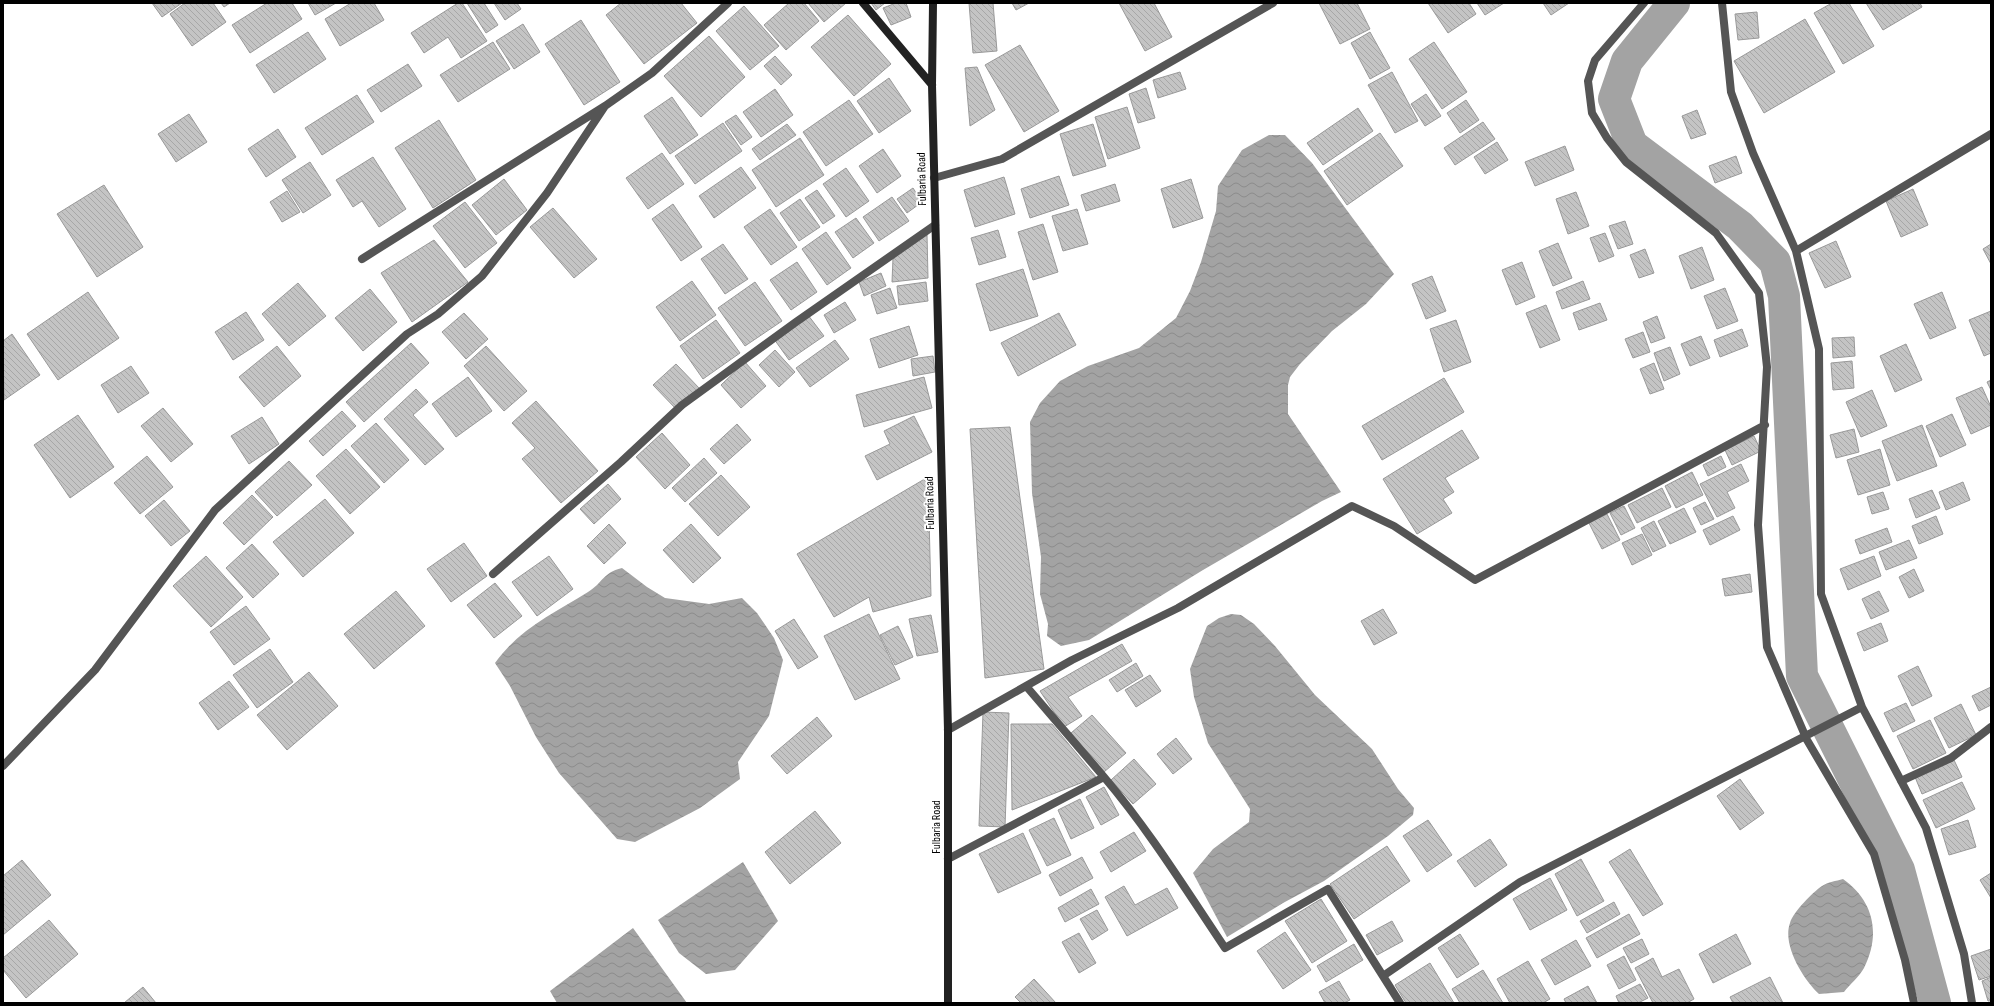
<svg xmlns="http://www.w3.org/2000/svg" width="1994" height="1006" font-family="'Sofia Sans Condensed',sans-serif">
  <defs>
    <pattern id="water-waves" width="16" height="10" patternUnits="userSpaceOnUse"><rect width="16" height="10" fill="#a3a3a3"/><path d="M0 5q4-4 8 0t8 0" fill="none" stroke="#8b8b8b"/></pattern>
    <pattern id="building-back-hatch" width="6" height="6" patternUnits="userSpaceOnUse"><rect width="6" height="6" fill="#c4c4c4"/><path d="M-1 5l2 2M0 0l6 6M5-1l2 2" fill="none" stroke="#a7a7a7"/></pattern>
  </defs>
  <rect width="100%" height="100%" fill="#fff"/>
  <path fill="url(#water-waves)" d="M1269 135H1285L1312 163 1394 274 1366 304 1332 331 1300 364 1290 377 1288 385V414L1341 492 1322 501 1203 570 1089 640 1061 646 1047 636 1048 624 1040 594 1041 557 1032 493 1030 422 1040 403 1060 381 1088 366 1139 348 1176 318 1190 291 1201 262 1216 211 1218 186 1242 150Z
    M622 568 647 587 665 598 709 604 742 598 757 613 774 638 783 660 769 716 738 762 740 779 700 808 635 842 617 839 559 773 536 737 510 686 495 663C519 629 554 613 588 592 603 583 602 573 622 568Z
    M1231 614 1241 615 1254 624 1275 646 1315 695 1372 749 1398 789 1414 808 1413 815 1388 836 1324 881 1283 903 1227 937 1193 873 1213 849 1249 822 1250 809 1208 743 1194 697 1190 669 1207 626 1219 618Z
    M743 862 778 921 735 970 706 974 679 953 658 920Z
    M1843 879C1874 901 1881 934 1864 968 1859 977 1850 984 1844 992L1819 994C1803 979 1782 945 1790 923 1793 912 1813 892 1822 886 1828 882 1836 881 1843 879Z
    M633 928 687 1003H557L550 991Z"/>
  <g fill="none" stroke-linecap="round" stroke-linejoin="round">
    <path stroke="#a3a3a3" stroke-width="32" d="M1674 3 1627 61 1614 99 1632 145 1740 226 1775 262 1784 296 1802 676 1899 870 1935 1003"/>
  </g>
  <path fill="url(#building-back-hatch)" stroke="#999" d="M152 3H182L162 17Z
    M185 3H213L226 22 192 46 170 14Z
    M221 3H230L224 7Z
    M267 3H292L302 19 250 53 232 25Z
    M308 3H336L315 15Z
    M351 3H374L384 20 340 46 325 19Z
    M458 3H462L487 41 461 58 448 37 424 53 411 33Z
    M467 3H484L498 25 486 33Z
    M494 3H517L521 9 505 20Z
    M621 3H681L697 23 644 64 606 15Z
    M789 3H804L819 21 786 50 764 25Z
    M808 3H846L824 22Z
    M871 3H885L876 10Z
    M896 3H906L911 17 891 25 883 8Z
    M969 3H993L997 51 973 53Z
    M1012 3H1029L1016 10Z
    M1119 3H1154L1172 37 1145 51Z
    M1319 3H1357L1370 29 1340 44Z
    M1428 3H1469L1476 14 1448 33Z
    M1477 3H1504L1485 15Z
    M1543 3H1569L1551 15Z
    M1832 3H1849L1874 46 1843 64 1814 13Z
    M1866 3H1920L1922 7 1883 30Z
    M744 6 779 46 750 70 716 31Z
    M1757 12 1759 38 1738 40 1735 14Z
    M848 15 891 64 854 96 811 47Z
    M1805 19 1835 72 1764 113 1734 61Z
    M581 20 620 82 584 105 545 44Z
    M523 24 540 52 514 69 496 41Z
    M308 32 326 59 274 93 256 65Z
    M1370 32 1390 68 1370 79 1351 43Z
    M709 36 745 77 701 117 664 76Z
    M493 42 510 69 458 102 440 75Z
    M1434 42 1467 92 1442 109 1409 59Z
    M1020 45 1059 111 1024 132 985 65Z
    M775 56 792 75 781 85 764 66Z
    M408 64 422 86 381 112 367 90Z
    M977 67 995 110 970 126 965 68Z
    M1180 72 1186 89 1158 98 1153 80Z
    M1392 72 1418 121 1395 133 1368 85Z
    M889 78 911 111 879 133 857 101Z
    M1146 88 1155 118 1138 123 1129 94Z
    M775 89 793 115 761 137 743 112Z
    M1426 94 1441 116 1425 126 1411 104Z
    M357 95 374 122 322 155 305 128Z
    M672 97 698 135 670 154 644 116Z
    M849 100 873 134 826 166 803 132Z
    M1466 100 1479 120 1460 133 1447 113Z
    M1127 107 1140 148 1108 159 1095 117Z
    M1358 108 1373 131 1323 165 1307 143Z
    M1697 110 1706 134 1691 139 1682 116Z
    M189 114 207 142 176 162 158 134Z
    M736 115 752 137 741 145 725 122Z
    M439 120 476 180 433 208 395 148Z
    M1483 122 1495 139 1455 165 1444 148Z
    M723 123 742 151 695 184 675 156Z
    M787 124 796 135 760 160 752 149Z
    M1093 124 1106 166 1073 176 1060 134Z
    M278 129 296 157 266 177 248 149Z
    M1380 133 1403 166 1347 205 1324 171Z
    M800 138 824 175 776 207 752 170Z
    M1497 142 1508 160 1485 174 1474 157Z
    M1565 146 1574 170 1535 186 1525 162Z
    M883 149 901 176 877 193 859 166Z
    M662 153 684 184 648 209 626 178Z
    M1736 156 1742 173 1715 183 1709 166Z
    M373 157 406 209 379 227 362 201 353 207 336 180Z
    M310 162 331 195 303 213 282 180Z
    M741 167 756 188 714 218 699 196Z
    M846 168 869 201 846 217 823 184Z
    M1059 176 1069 205 1030 218 1021 189Z
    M1004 177 1015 214 975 227 964 190Z
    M504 179 527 210 496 235 472 205Z
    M1191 179 1203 218 1173 228 1161 189Z
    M1115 184 1120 201 1086 211 1081 195Z
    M104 185 143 247 97 277 57 214Z
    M913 188 922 202 907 213 897 199Z
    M1913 189 1928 225 1901 237 1886 201Z
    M817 190 835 216 823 224 805 198Z
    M287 191 300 212 282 222 270 202Z
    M1576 192 1589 226 1568 234 1556 199Z
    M892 197 909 221 879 241 863 217Z
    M800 199 820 227 799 241 780 213Z
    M465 202 497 243 465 268 433 226Z
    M673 204 702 247 681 261 652 219Z
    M553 208 597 259 574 278 530 227Z
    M770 209 797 247 771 265 744 227Z
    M1077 209 1088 244 1063 251 1052 216Z
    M856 218 874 243 853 258 835 232Z
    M1625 221 1633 244 1618 249 1609 226Z
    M1043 224 1058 272 1033 280 1018 232Z
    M998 230 1006 257 979 265 971 238Z
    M826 232 851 268 827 285 802 249Z
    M1605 233 1614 256 1599 262 1590 238Z
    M927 234 928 278 892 282 893 258Z
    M434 240 468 282 412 322 381 273Z
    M1836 241 1851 277 1825 288 1809 253Z
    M1558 243 1572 278 1553 286 1539 251Z
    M723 244 748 279 725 294 701 259Z
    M1991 244V264L1983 249Z
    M1702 247 1714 280 1691 289 1679 256Z
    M1645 249 1654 273 1639 278 1630 255Z
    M797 262 817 292 791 310 770 280Z
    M1522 262 1535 297 1516 305 1502 270Z
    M1023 269 1038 316 990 331 976 284Z
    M881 273 886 286 864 296 859 282Z
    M1432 276 1446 311 1426 319 1412 284Z
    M692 281 716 315 680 341 656 307Z
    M1583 281 1590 299 1562 309 1556 292Z
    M755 282 782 321 745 346 718 308Z
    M926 282 928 301 899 305 897 286Z
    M298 283 326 316 289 346 262 314Z
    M890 288 897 308 877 314 871 295Z
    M1725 288 1738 321 1717 329 1704 296Z
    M370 289 397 322 363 351 335 318Z
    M88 292 119 338 58 380 27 334Z
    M1942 292 1956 328 1930 339 1914 304Z
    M845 302 856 320 834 333 824 315Z
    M1600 303 1607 320 1579 330 1573 313Z
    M1546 305 1560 340 1540 348 1526 313Z
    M1991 311V353L1984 356 1969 320Z
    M246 312 264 340 233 360 215 332Z
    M464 313 488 339 466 359 442 332Z
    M1059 313 1076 345 1018 376 1001 343Z
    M808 315 824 336 789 360 774 339Z
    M1657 316 1665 338 1651 343 1643 322Z
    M716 320 740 353 703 379 680 346Z
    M1456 320 1471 362 1444 372 1430 329Z
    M909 326 918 355 879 368 870 339Z
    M1742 329 1748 346 1720 357 1714 340Z
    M1643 332 1650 352 1633 358 1625 339Z
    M12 334 40 375 4 400 3 341Z
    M1701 336 1710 358 1690 366 1681 344Z
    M1854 337 1855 356 1833 358 1832 338Z
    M835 340 849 359 810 387 796 368Z
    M411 343 429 363 364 422 346 402Z
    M1906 344 1922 380 1895 392 1880 356Z
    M277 346 301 376 264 407 239 377Z
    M486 346 527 391 504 411 464 366Z
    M1670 347 1680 374 1664 381 1654 353Z
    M775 350 795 372 779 387 759 365Z
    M933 356 935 372 913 376 911 359Z
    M1852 361 1854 388 1833 390 1831 363Z
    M745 362 766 386 741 408 721 385Z
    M1654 363 1664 389 1650 394 1640 369Z
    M676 364 700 389 677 410 653 385Z
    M131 366 149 393 118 413 101 385Z
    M468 377 492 411 456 437 432 404Z
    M924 377 932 408 864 427 856 395Z
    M1444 378 1464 412 1382 460 1362 426Z
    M1991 380V390L1987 382Z
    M1982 387 1991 407V425L1971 434 1956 398Z
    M416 389 428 402 413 415 444 449 425 465 384 419Z
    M1872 390 1887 426 1861 437 1846 402Z
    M536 401 598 471 561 503 522 459 535 448 512 423Z
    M163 408 193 444 171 462 141 426Z
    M342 411 356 426 323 456 309 441Z
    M1952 414 1966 445 1940 457 1926 426Z
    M78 415 114 467 70 498 34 445Z
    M914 416 932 452 877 480 865 456 890 444 884 431Z
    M262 417 279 444 249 464 231 436Z
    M376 423 409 460 384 483 351 446Z
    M737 424 751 440 724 464 710 449Z
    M1922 425 1937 466 1897 481 1882 441Z
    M1010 427 1044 669 985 678 970 429Z
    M1854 429 1859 452 1836 458 1830 435Z
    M1462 430 1479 458 1445 478 1454 492 1443 499 1452 513 1417 534 1383 479Z
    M662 433 690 465 665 489 636 457Z
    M1754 436 1761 451 1732 465 1725 450Z
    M346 449 380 487 350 514 316 476Z
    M1880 449 1890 485 1858 495 1847 460Z
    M147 456 173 487 140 514 114 483Z
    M1721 456 1726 467 1708 476 1703 465Z
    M704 458 717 473 685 502 672 488Z
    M289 461 312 485 277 516 255 492Z
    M1741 464 1749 481 1727 492 1735 508 1717 517 1700 484Z
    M1692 472 1703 495 1676 508 1665 486Z
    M721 475 750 507 718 536 689 504Z
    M928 477 931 596 873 612 869 597 834 617 797 554Z
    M1963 482 1970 500 1946 510 1939 492Z
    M608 484 621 499 594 524 580 509Z
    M1662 488 1671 507 1637 523 1628 505Z
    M1932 490 1940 508 1916 518 1909 499Z
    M1883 492 1889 509 1872 514 1867 497Z
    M252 495 273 517 244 545 223 523Z
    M325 499 354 533 303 577 273 542Z
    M164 500 190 531 171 546 145 516Z
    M1705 502 1714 519 1701 525 1693 508Z
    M1624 506 1635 528 1621 535 1610 513Z
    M1684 508 1696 532 1670 544 1658 521Z
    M1607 514 1620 540 1602 549 1589 523Z
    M1733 516 1740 530 1710 545 1703 530Z
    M1936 516 1943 534 1919 544 1912 526Z
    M1654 521 1666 546 1653 552 1641 528Z
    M609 524 626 543 604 564 587 546Z
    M691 524 721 558 693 583 663 550Z
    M1887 528 1892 542 1860 554 1855 540Z
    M1642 534 1652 555 1632 565 1622 543Z
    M1909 540 1917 558 1886 570 1879 552Z
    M464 543 487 576 451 602 427 569Z
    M252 544 279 574 253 598 226 568Z
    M206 556 243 597 211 627 173 586Z
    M549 556 573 589 537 616 512 582Z
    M1874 556 1881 576 1848 590 1840 569Z
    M1914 569 1924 591 1909 598 1899 577Z
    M1750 574 1752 592 1725 596 1722 579Z
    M495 583 522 616 494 638 467 605Z
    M396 591 425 626 374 669 344 634Z
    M1879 591 1889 611 1871 619 1862 599Z
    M246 606 270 639 234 665 210 632Z
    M1383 609 1397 633 1374 645 1361 621Z
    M869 614 900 679 855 700 824 636Z
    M931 615 938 652 917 656 909 619Z
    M794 619 818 657 798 669 775 631Z
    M1881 623 1888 641 1864 651 1857 633Z
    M898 626 913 657 895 665 880 635Z
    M1122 644 1132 661 1068 697 1082 716 1064 727 1040 691Z
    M270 649 293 682 257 708 233 675Z
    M1136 663 1143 676 1117 692 1109 680Z
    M1918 666 1932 696 1912 706 1898 676Z
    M309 672 338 706 287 750 257 715Z
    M1150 675 1161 691 1136 707 1125 690Z
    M229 681 249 707 218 730 199 703Z
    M1991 687V705L1979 711 1972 696Z
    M1906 703 1915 721 1893 732 1884 713Z
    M1961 704 1976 735 1949 748 1934 718Z
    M983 712 1009 713 1005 827 979 826Z
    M1092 715 1126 753 1104 772 1071 733Z
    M817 717 832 736 787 774 771 756Z
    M1930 720 1946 753 1913 769 1897 736Z
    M1011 724H1052L1096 777 1012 810Z
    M1176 738 1192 759 1173 774 1157 754Z
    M1134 759 1156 784 1133 804 1111 780Z
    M1954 760 1962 777 1922 794 1915 777Z
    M1740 779 1764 813 1740 830 1717 796Z
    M1962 782 1975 809 1936 828 1923 800Z
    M1104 787 1119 815 1101 825 1086 797Z
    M1080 799 1094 828 1071 839 1058 810Z
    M815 811 841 843 790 884 765 852Z
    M1054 818 1071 855 1047 866 1029 830Z
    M1428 820 1452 855 1427 872 1403 836Z
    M1968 820 1976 847 1949 855 1941 829Z
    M1134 832 1146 851 1111 872 1100 852Z
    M1023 833 1041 873 998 893 979 854Z
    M1490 839 1507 865 1475 887 1457 861Z
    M1387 846 1410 881 1354 919 1330 884Z
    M1630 849 1663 904 1643 916 1609 862Z
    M1082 857 1093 878 1060 896 1049 875Z
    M1581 859 1604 901 1577 916 1555 874Z
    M22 860 51 895 3 935V876Z
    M1991 873V898L1980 880Z
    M1550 878 1567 910 1530 930 1513 899Z
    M1124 886 1135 905 1167 888 1178 908 1127 936 1105 897Z
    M1091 889 1099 904 1065 922 1058 908Z
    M1321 899 1347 941 1312 963 1285 921Z
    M1614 902 1620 914 1587 933 1580 921Z
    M1097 910 1108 930 1092 940 1080 919Z
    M1629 914 1640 934 1597 958 1586 938Z
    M49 920 78 954 26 998 3 970V958Z
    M1392 921 1403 941 1377 955 1366 935Z
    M1285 932 1311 970 1283 989 1257 951Z
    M1079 933 1096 963 1079 973 1062 942Z
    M1460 934 1479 964 1457 978 1438 948Z
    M1736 934 1751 964 1713 983 1699 954Z
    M1642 939 1649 954 1631 963 1623 948Z
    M1576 940 1591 966 1555 985 1541 960Z
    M1354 944 1363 960 1326 982 1317 966Z
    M1991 949V976L1979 980 1971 956Z
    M1624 956 1636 980 1619 989 1607 965Z
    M1653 958 1662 977 1679 969 1694 999 1687 1003H1653L1635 968Z
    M1528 961 1550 999 1543 1003H1510L1497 979Z
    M1430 963 1454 1003H1406L1395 985Z
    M1483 970 1503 1003H1460L1452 989Z
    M1770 977 1783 1003H1733L1730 997Z
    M1991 977V1001H1988L1982 981Z
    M1034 979 1056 1003H1021L1015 997Z
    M1339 981 1350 1000 1344 1003H1325L1319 992Z
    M1640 984 1648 998 1638 1003H1619L1616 996Z
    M1588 986 1597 1003H1566L1564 999Z
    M143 987 156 1003H124Z"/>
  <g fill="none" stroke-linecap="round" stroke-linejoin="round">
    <path stroke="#555" stroke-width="8" d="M1644 3 1595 60 1588 81 1592 113 1607 138 1626 162 1716 233 1759 293 1767 367 1758 525 1767 647 1807 740 1874 854 1905 960 1914 1003
      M1722 3 1731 92 1753 153 1796 251 1991 134
      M934 178 1002 159 1273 3
      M1796 251 1819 349 1821 594 1862 707 1926 828 1964 954 1972 1003
      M362 259 605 106 652 73 728 3
      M493 574 621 462 682 405 796 322 935 225
      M948 730 1072 660 1178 608 1352 506 1394 526 1475 580 1765 425
      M3 766 95 670 215 510 407 334 438 314 482 276 547 193 605 106
      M1104 777C1149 830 1186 890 1225 948L1328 889 1400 1003
      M1901 781 1951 758 1991 727
      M948 859 1104 777 1026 686
      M1383 976 1520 882 1862 707"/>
    <path stroke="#222" stroke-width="8" d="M863 3 932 85
      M933 3 932 85 948 730V1003"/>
  </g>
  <g text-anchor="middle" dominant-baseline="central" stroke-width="4" stroke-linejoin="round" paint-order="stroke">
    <g font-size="12" fill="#000" stroke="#fff">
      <text transform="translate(922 179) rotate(-91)">Fulbaria Road</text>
      <text transform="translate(930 503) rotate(-91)">Fulbaria Road</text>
      <text transform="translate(936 827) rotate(-90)">Fulbaria Road</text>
    </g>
  </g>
  <rect width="1994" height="1006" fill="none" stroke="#000000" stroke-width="8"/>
</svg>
